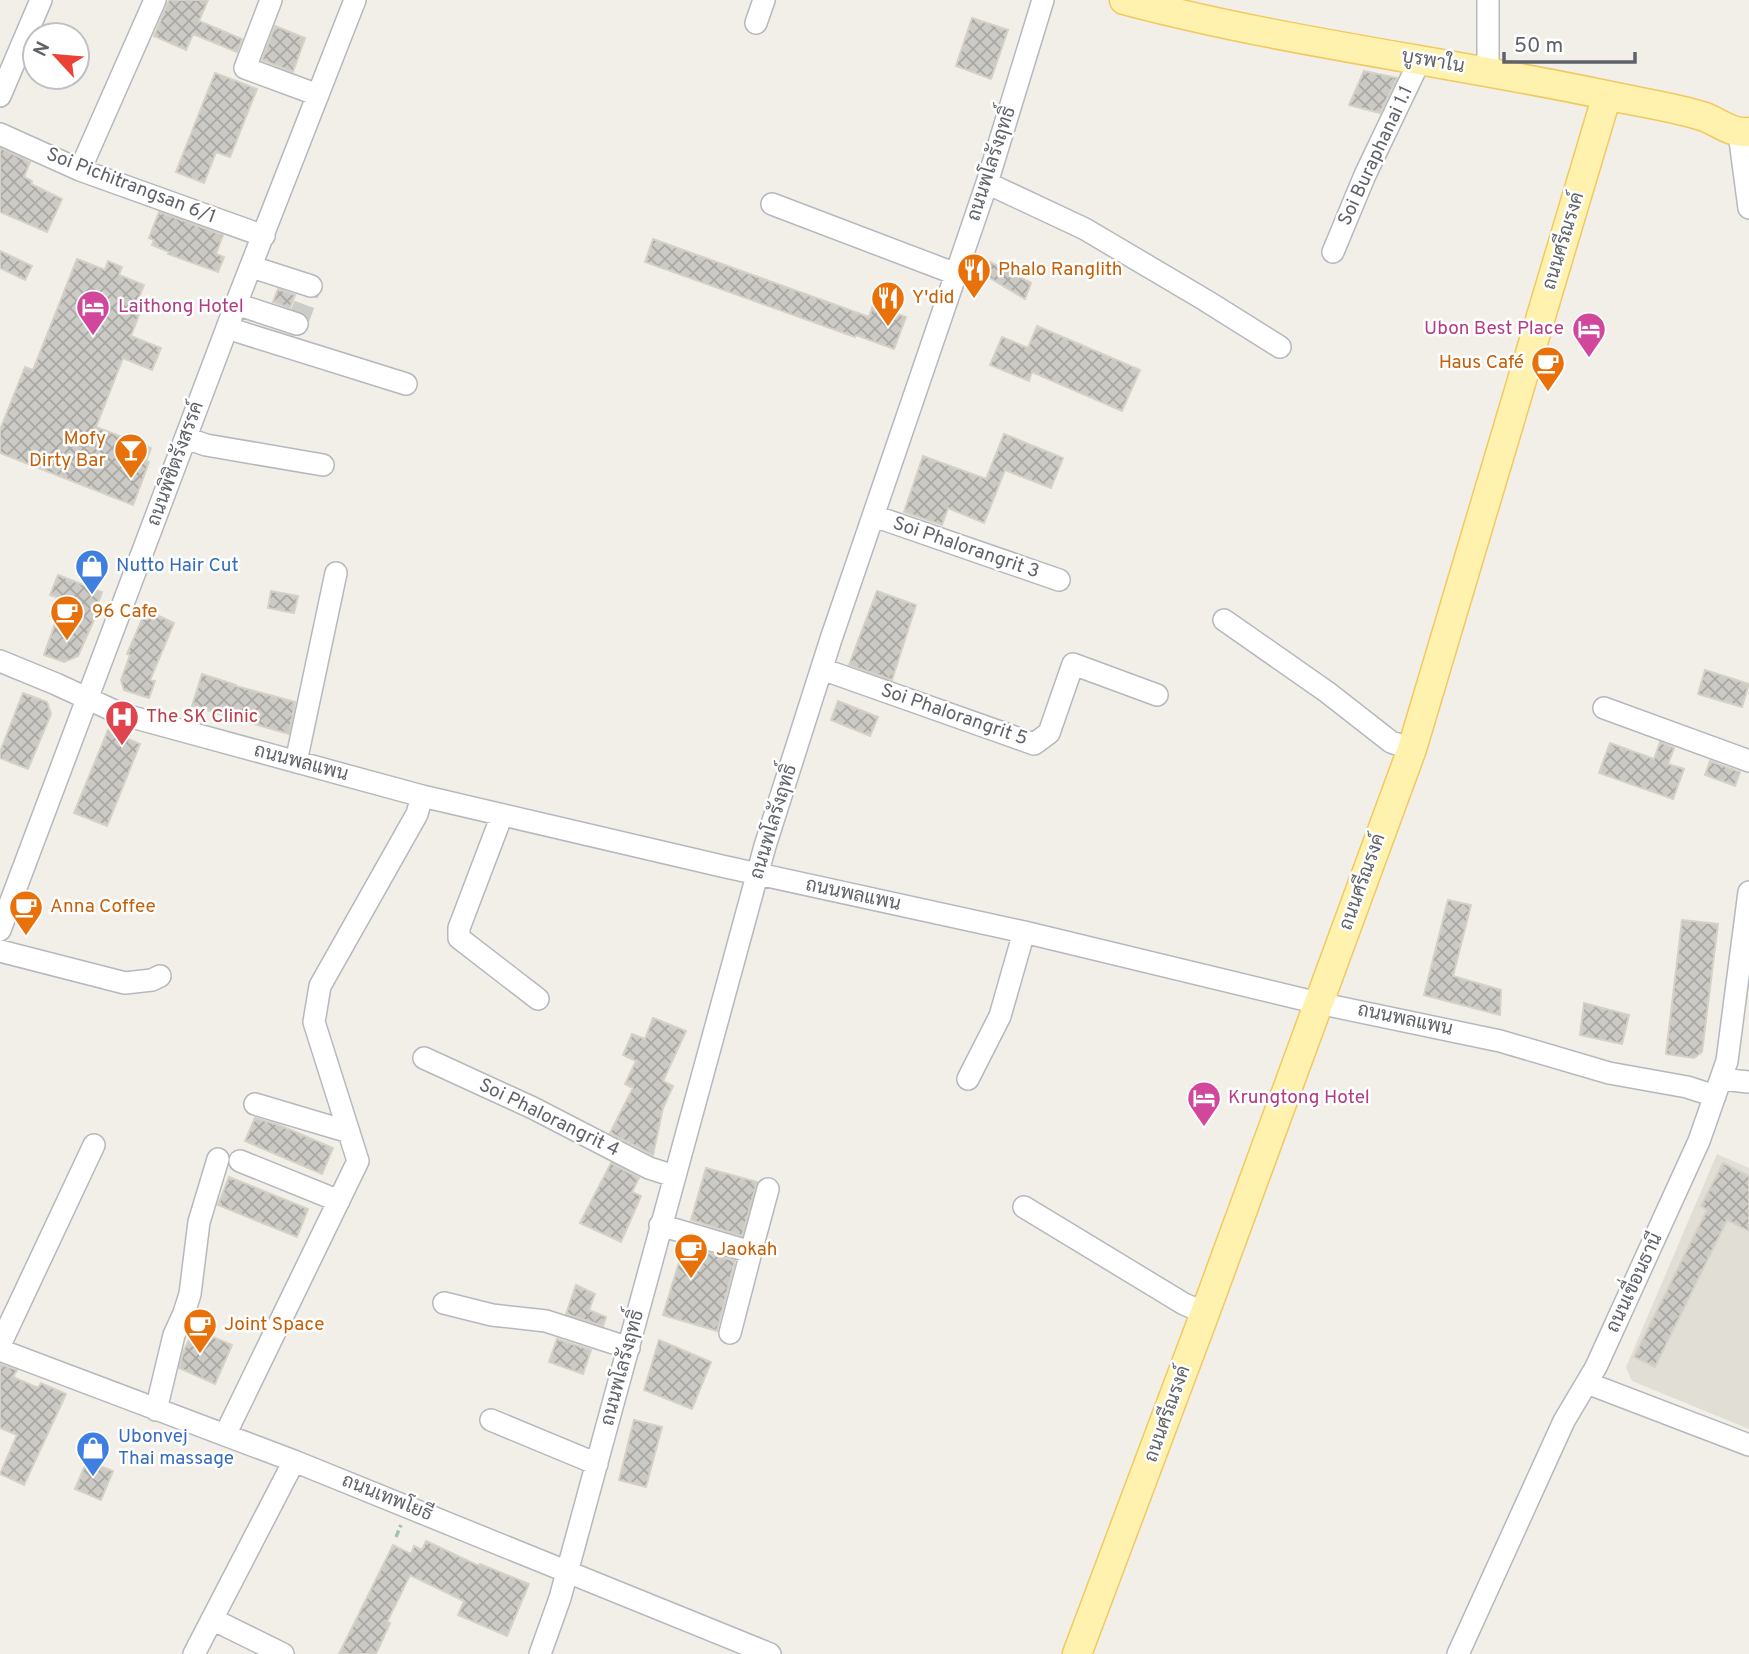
<svg xmlns="http://www.w3.org/2000/svg" width="1749" height="1654" font-family="Overpass,Sarabun,sans-serif">
  <defs>
    <pattern id="building-cross-hatch" width="8" height="8" patternUnits="userSpaceOnUse" patternTransform="scale(1.75)"><rect width="8" height="8" fill="#cccac5"/><path d="M0 0l8 8M0 8l8-8" fill="none" stroke="#a9a8a4"/></pattern>
  </defs>
  <rect width="100%" height="100%" fill="#f1efe8"/>
  <path fill="#e1ded6" d="M1717 1154 1749 1168V1429L1632 1381 1626 1367Z"/>
  <path fill="url(#building-cross-hatch)" stroke="#d6d1c6" stroke-width="2" d="M169 0H208L199 21 242 39 237 52 193 34 186 50 154 36Z
    M972 18 1008 30 991 79 956 66Z
    M275 26 305 38 293 72 262 60Z
    M1364 71 1397 78 1380 113 1349 105Z
    M215 73 257 89 230 157 216 152 204 183 176 172Z
    M0 148 30 162 24 177 32 181 31 184 62 199 47 232 0 212Z
    M159 212 223 235 216 254 224 257 218 272 168 254 169 252 152 245 154 240 149 238Z
    M653 239 869 317 873 305 906 317 894 349 856 335 855 337 645 262Z
    M0 251 32 266 25 280 0 268Z
    M77 259 105 270 108 261 122 267 119 275 144 285 136 305 142 307 131 336 161 348 152 370 123 358 96 427 151 448 146 461 149 462 133 505 0 453V430L25 367 33 370Z
    M990 262 1031 283 1025 299 985 275Z
    M278 289 295 295 290 308 273 302Z
    M1037 326 1140 370 1122 411 1032 372 1029 381 990 365 1002 337 1028 348Z
    M1004 434 1063 458 1051 488 1005 470 984 523 948 508 942 525 904 512 923 456 986 479Z
    M58 575 102 592 95 612 97 613 78 656 64 662 44 655 57 618 50 616 57 597 50 595Z
    M271 591 298 596 294 613 268 608Z
    M877 591 916 605 892 680 849 665Z
    M146 610 174 623 150 680 155 681 149 698 124 690 121 680 130 655 127 654Z
    M1705 670 1749 684 1742 707 1698 694Z
    M202 674 236 685V686L295 702 289 734 192 706Z
    M23 693 47 702 51 714 28 769 0 758V752Z
    M838 701 878 717 870 736 831 720Z
    M108 730 140 744 107 826 74 813Z
    M1660 742 1674 748 1668 764 1684 769 1673 799 1599 773 1610 743 1654 759Z
    M1710 761 1740 772 1735 786 1705 775Z
    M1448 900 1471 905 1453 976 1501 990 1500 1015 1424 995Z
    M1682 920 1718 924 1702 1052 1694 1058 1666 1054Z
    M1584 1003 1629 1015 1622 1044 1580 1035Z
    M653 1018 686 1031 663 1081 673 1086 663 1108 653 1155 610 1133 633 1088 625 1084 636 1061 623 1055 632 1034 645 1039Z
    M255 1118 279 1125 333 1148 322 1174 245 1141Z
    M611 1163 639 1178 632 1192 641 1196 621 1242 580 1223Z
    M1723 1163 1749 1176V1231L1727 1220 1655 1367 1634 1357 1707 1210 1701 1206Z
    M706 1168 757 1182 742 1236 691 1220Z
    M229 1177 308 1209 297 1237 218 1205Z
    M684 1246 735 1261 717 1331 663 1315Z
    M576 1285 595 1294 589 1310 606 1317 603 1326 566 1314Z
    M194 1329 232 1345 215 1384 179 1368 184 1350Z
    M557 1339 591 1350 583 1374 549 1362Z
    M659 1340 711 1362 692 1409 644 1390Z
    M0 1364 17 1370 13 1377 38 1388 41 1383 66 1394 24 1485 0 1474 17 1435 0 1428Z
    M634 1420 662 1427 646 1487 619 1480Z
    M87 1461 113 1471 101 1500 75 1489Z
    M426 1541 479 1566 480 1564 529 1584 507 1636 458 1615 464 1601 410 1575 387 1622 390 1623 376 1654H339L393 1545 411 1554 414 1546 422 1550Z"/>
  <g fill="none" stroke-linecap="round" stroke-linejoin="round">
    <path stroke="#ccccc8" stroke-width="21" stroke-dasharray="21 10" stroke-linecap="butt" d="M297 324 311 286"/>
    <g stroke="#b5b8bc" stroke-width="24">
      <path id="minor" d="M271 0 245 68 318 95
        M756 23 764 0
        M1488 71V0
        M0 96 41 0
        M1739 133 1749 208
        M0 134 80 170 264 236
        M80 170 155 0
        M987 183 1085 229 1205 300 1280 347
        M772 204 956 274
        M1333 252 1365 175 1420 60
        M252 267 311 286
        M236 304 297 324
        M227 328 406 384
        M186 438 206 445 323 465
        M874 516 1059 580
        M1224 620 1327 692 1391 742 1412 749
        M0 661 56 684 121 714 422 796 726 867 1024 932 1318 1003 1500 1041 1609 1073 1687 1087 1715 1096
        M822 669 1034 744 1049 733 1073 664 1157 695
        M1604 708 1749 761
        M296 762 336 573
        M502 815 459 928V938L538 999
        M0 930 236 304 355 0
        M0 951 125 983 152 980 160 976
        M424 1058 533 1108 649 1168 674 1176
        M968 1079 1000 1016 1024 932
        M1721 1079 1749 1082
        M255 1104 349 1132
        M240 1161 339 1201
        M1024 1207 1184 1304 1205 1313
        M660 1225 751 1252 768 1189
        M444 1303 492 1315 546 1321 629 1348
        M730 1333 751 1252
        M0 1345 94 1145
        M0 1350 294 1461 770 1654
        M1587 1383 1749 1445
        M156 1410 174 1335 184 1313 190 1294 199 1222 218 1159
        M491 1420 597 1464
        M225 1435 358 1161 314 1022 320 986 417 814 422 796
        M212 1619 283 1654
        M194 1654 294 1461
        M540 1654 560 1598 765 846 831 639 987 183 1043 0
        M1458 1654 1564 1421 1596 1367 1699 1141 1727 1061 1749 892"/>
    </g>
    <g stroke="#f2c960" stroke-width="31">
      <path id="major" d="M1124 0C1282 42 1446 61 1606 95 1637 102 1675 107 1705 117 1720 123 1732 134 1749 132
        M1077 1654 1205 1313 1412 749 1607 95"/>
    </g>
    <path stroke="#9cc7a9" stroke-width="3.5" stroke-dasharray="7 3.5" stroke-linecap="butt" d="M396 1537 401 1525"/>
    <use href="#minor" stroke="#fff" stroke-width="21"/>
    <use href="#major" stroke="#fff2af" stroke-width="28"/>
  </g>
  <defs>
    <g id="restaurant-pin" transform="scale(1.75)"><path d="M0 17L-7.5 6A9.5 9.5 0 1 1 7.5 6Z" fill="#e8710a" stroke="#fff"/><path d="M-5-6h1v4h1v-4h1v4h1v-4h1v5L-1.5 .5V6h-2V.5L-5-1ZM5-6V6H3V1.5H1.5Q1.5-4 5-6Z" fill="#fff"/></g>
    <g id="hotel-pin" transform="scale(1.75)"><path d="M0 17L-7.5 6A9.5 9.5 0 1 1 7.5 6Z" fill="#d1479c" stroke="#fff"/><path d="M-6-4.5h1.5V1H6V5H4.5V3h-9V5H-6ZM-4 0a1.8 1.8 0 1 1 3.6 0ZM.5 0V-2.5h3Q6-2.5 6 0Z" fill="#fff"/></g>
    <g id="cafe-pin" transform="scale(1.75)"><path d="M0 17L-7.5 6A9.5 9.5 0 1 1 7.5 6Z" fill="#e8710a" stroke="#fff"/><path d="M-5.5-4.5H6V0H3Q3 3.5 0 3.5H-2.5Q-5.5 3.5-5.5 0ZM3-3.2v2h1.7v-2ZM-6 4.5H4V6H-6Z" fill="#fff"/></g>
    <g id="bar-pin" transform="scale(1.75)"><path d="M0 17L-7.5 6A9.5 9.5 0 1 1 7.5 6Z" fill="#e8710a" stroke="#fff"/><path d="M-6-5H6L.8 .8V4.5H3.5V6h-7V4.5H-.8V.8Z" fill="#fff"/></g>
    <g id="shop-pin" transform="scale(1.75)"><path d="M0 17L-7.5 6A9.5 9.5 0 1 1 7.5 6Z" fill="#3f7fe0" stroke="#fff"/><path d="M-5-2.5h2.3a2.7 3.5 0 0 1 5.4 0H5L5.5 6h-11ZM-1.5-2.5h3a1.5 2.3 0 0 0-3 0Z" fill="#fff"/></g>
    <g id="hospital-pin" transform="scale(1.75)"><path d="M0 17L-7.5 6A9.5 9.5 0 1 1 7.5 6Z" fill="#e0444e" stroke="#fff"/><path d="M-5-5h3v3.5h4V-5h3V5h-3V1.5h-4V5h-3Z" fill="#fff"/></g>
  </defs>
  <g fill-rule="evenodd">
    <use href="#restaurant-pin" x="974" y="270"/>
    <use href="#restaurant-pin" x="888" y="298"/>
    <use href="#hotel-pin" x="93" y="307"/>
    <use href="#hotel-pin" x="1589" y="329"/>
    <use href="#cafe-pin" x="1548" y="363"/>
    <use href="#bar-pin" x="131" y="450"/>
    <use href="#shop-pin" x="92" y="566"/>
    <use href="#cafe-pin" x="67" y="612"/>
    <use href="#hospital-pin" x="122" y="717"/>
    <use href="#cafe-pin" x="26" y="907"/>
    <use href="#hotel-pin" x="1204" y="1098"/>
    <use href="#cafe-pin" x="691" y="1250"/>
    <use href="#cafe-pin" x="200" y="1325"/>
    <use href="#shop-pin" x="93" y="1448"/>
  </g>
  <g text-anchor="middle" dominant-baseline="central" stroke-width="5" stroke-linejoin="round" paint-order="stroke">
    <g font-size="19" fill="#5f6368" stroke="#fff">
      <text transform="translate(1433 62) rotate(10)">บูรพาใน</text>
      <text transform="translate(1376 156) rotate(-65)">Soi Buraphanai 1.1</text>
      <text transform="translate(992 164) rotate(-72)">ถนนพโลรังฤทธิ์</text>
      <text transform="translate(131 186) rotate(21)">Soi Pichitrangsan 6/1</text>
      <text transform="translate(1564 241) rotate(-73)">ถนนศรีณรงค์</text>
      <text transform="translate(176 464) rotate(-70)">ถนนพิชิตรังสรรค์</text>
      <text transform="translate(966 548) rotate(19)">Soi Phalorangrit 3</text>
      <text transform="translate(954 715) rotate(19)">Soi Phalorangrit 5</text>
      <text transform="translate(301 763) rotate(15)">ถนนพลแพน</text>
      <text transform="translate(774 822) rotate(-73)">ถนนพโลรังฤทธิ์</text>
      <text transform="translate(1363 882) rotate(-70)">ถนนศรีณรงค์</text>
      <text transform="translate(853 895) rotate(12)">ถนนพลแพน</text>
      <text transform="translate(1405 1020) rotate(12)">ถนนพลแพน</text>
      <text transform="translate(549 1118) rotate(26)">Soi Phalorangrit 4</text>
      <text transform="translate(1635 1283) rotate(-65)">ถนนเขื่อนธานี</text>
      <text transform="translate(623 1368) rotate(-75)">ถนนพโลรังฤทธิ์</text>
      <text transform="translate(1168 1414) rotate(-70)">ถนนศรีณรงค์</text>
      <text transform="translate(387 1498) rotate(22)">ถนนเทพโยธี</text>
    </g>
    <g font-size="19" fill="#c56008" stroke="#fff" text-anchor="start">
      <text x="998" y="270">Phalo Ranglith</text>
      <text x="912" y="298">Y'did</text>
      <text x="1524" y="363" text-anchor="end">Haus Café</text>
      <text x="106" y="439" text-anchor="end">Mofy<tspan x="106" dy="22">Dirty Bar</tspan></text>
      <text x="92" y="612">96 Cafe</text>
      <text x="50" y="907">Anna Coffee</text>
      <text x="716" y="1250">Jaokah</text>
      <text x="224" y="1325">Joint Space</text>
    </g>
    <g font-size="19" fill="#b23c85" stroke="#fff" text-anchor="start">
      <text x="118" y="307">Laithong Hotel</text>
      <text x="1564" y="329" text-anchor="end">Ubon Best Place</text>
      <text x="1228" y="1098">Krungtong Hotel</text>
    </g>
    <g font-size="19" fill="#366cbe" stroke="#fff" text-anchor="start">
      <text x="116" y="566">Nutto Hair Cut</text>
      <text x="118" y="1437">Ubonvej<tspan x="118" dy="22">Thai massage</tspan></text>
    </g>
    <g font-size="19" fill="#be3a42" stroke="#fff" text-anchor="start">
      <text x="146" y="717">The SK Clinic</text>
    </g>
  </g>
  <g transform="translate(56 56) rotate(296)"><circle r="33" fill="#ffffff" stroke="#bfc1c3" stroke-width="2"/>
  <path d="M0-5L12 26L0 18L-12 26Z" fill="#ea4335"/>
  <text y="-10" font-size="19" font-weight="bold" text-anchor="middle" fill="#5f6368">N</text>
  </g>
  <path d="M1504 52v10h131v-10" fill="none" stroke="#5f6368" stroke-width="3.5"/>
  <text x="1514" y="52" font-size="21" fill="#5f6368" stroke="#ffffff" stroke-width="5" paint-order="stroke">50 m</text>
</svg>
